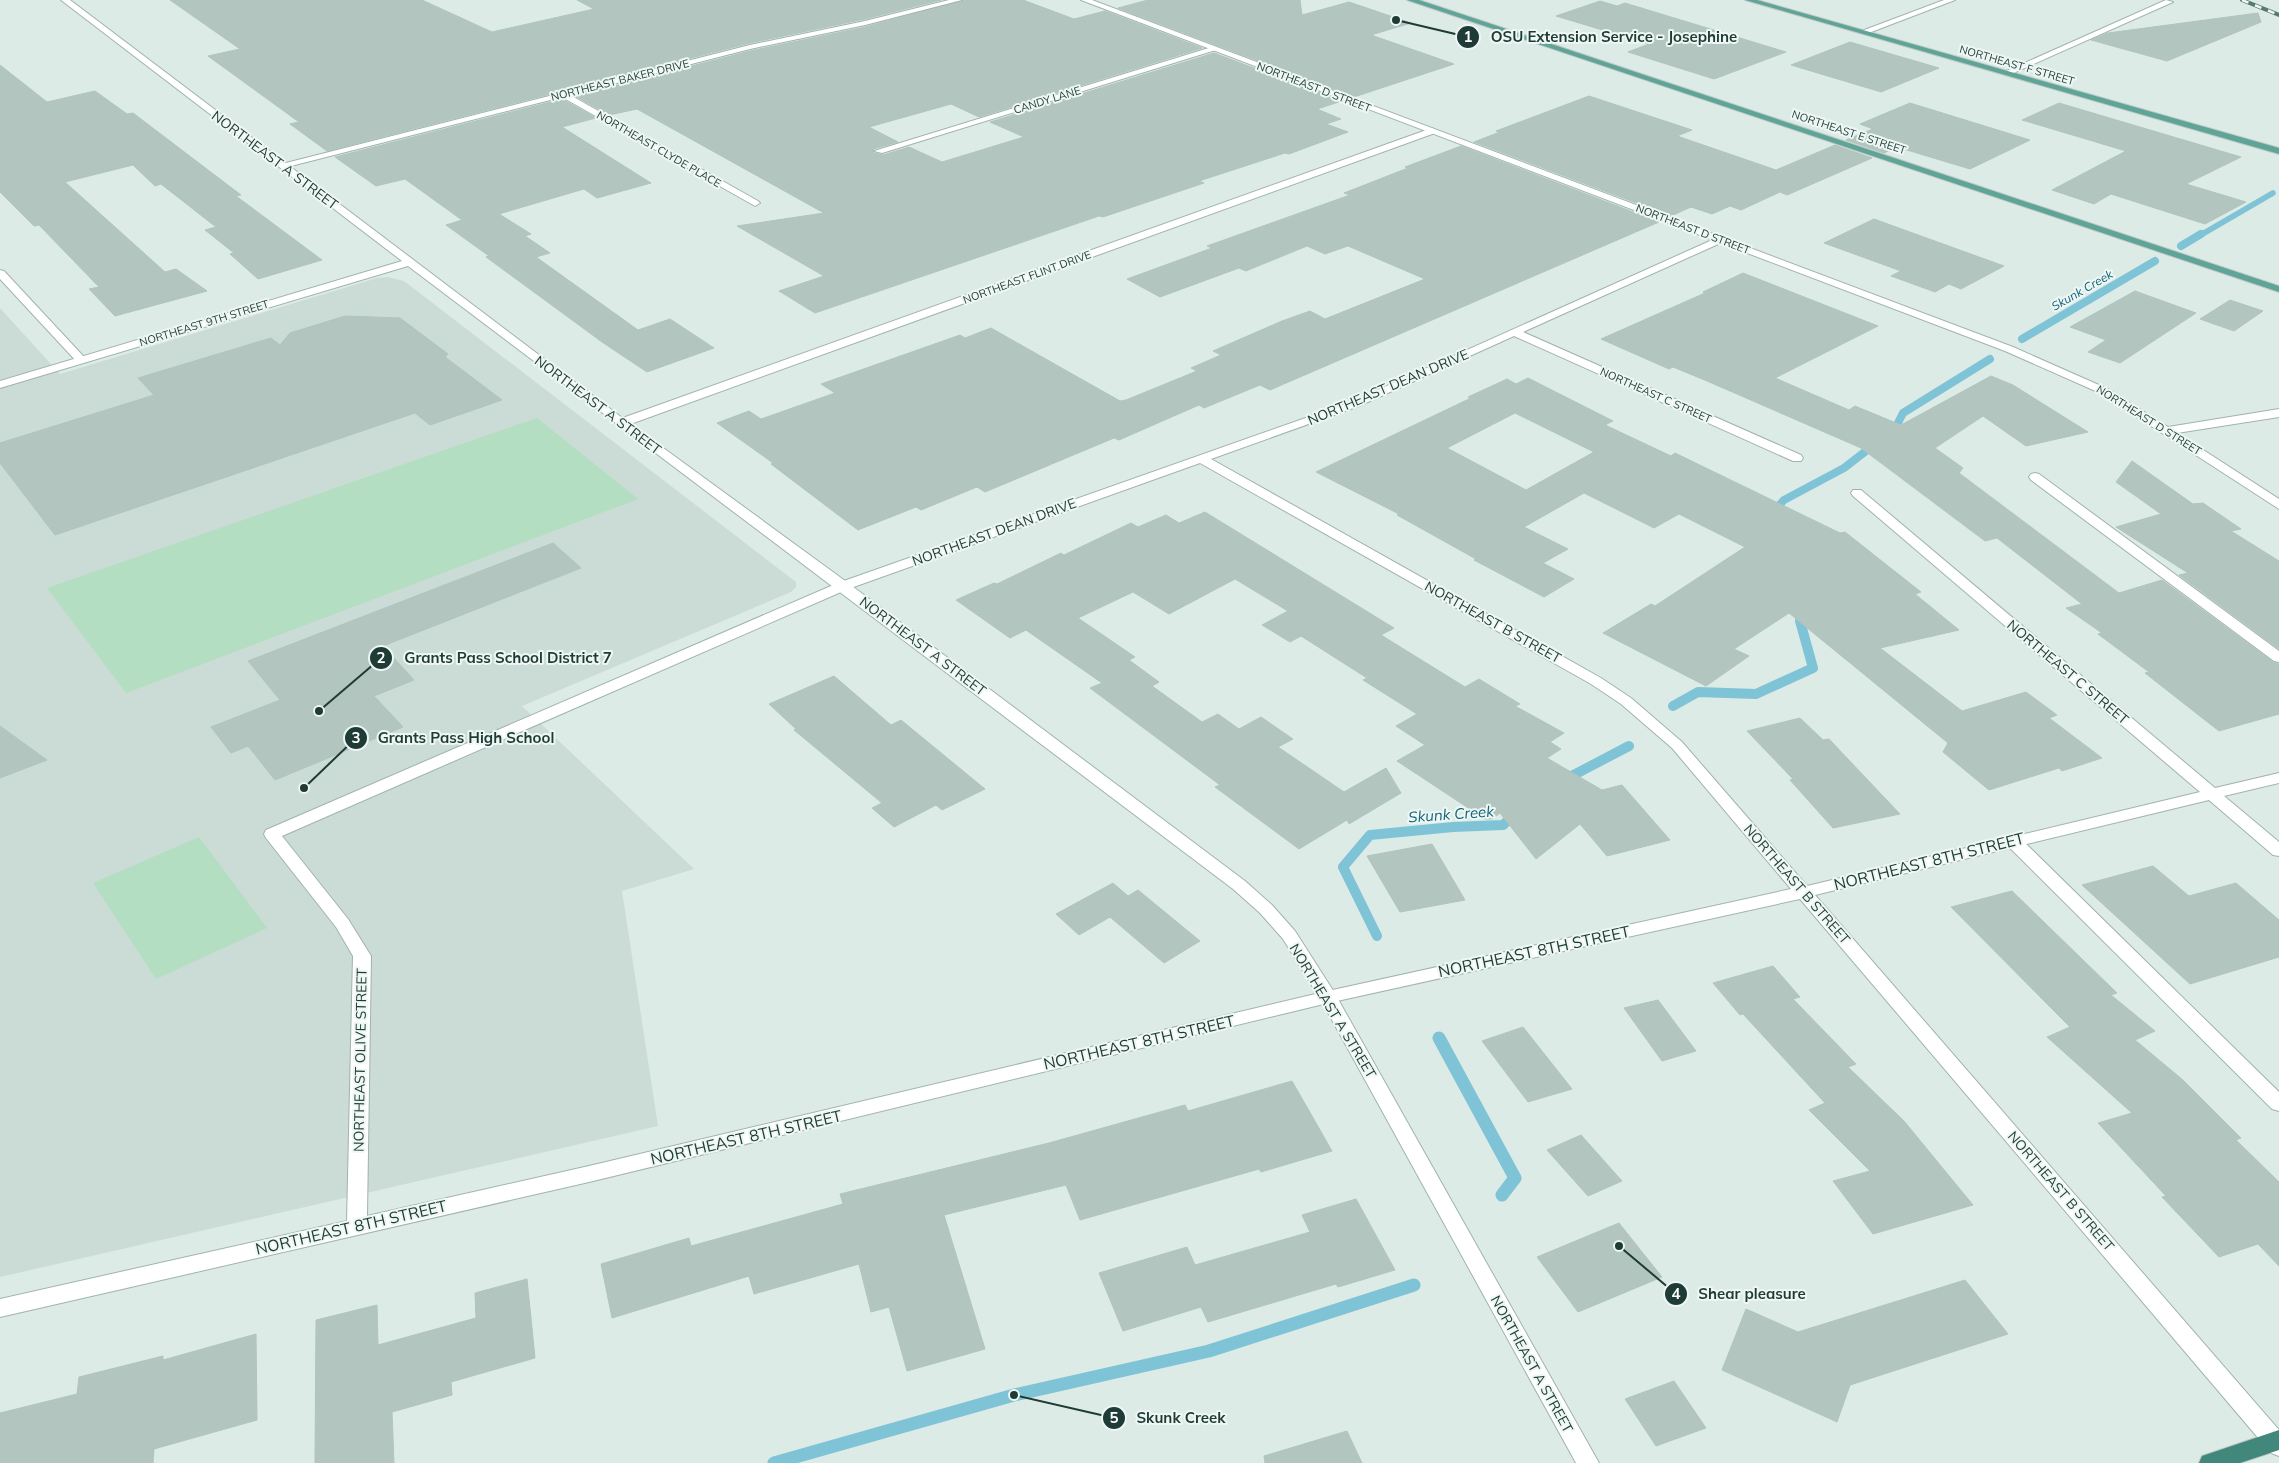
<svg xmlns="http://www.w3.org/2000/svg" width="2279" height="1463" font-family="Mulish,sans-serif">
  <rect width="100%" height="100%" fill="#ddebe6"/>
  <path fill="#cbdbd5" d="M388 277 404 281 796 582V587L791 592 522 706 694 869 622 891 658 1126 0 1277V308L60 374 377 278Z"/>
  <path fill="#b4dec2" d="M537 418 638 499 126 693 47 588Z
    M199 837 267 928 156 979 93 883Z"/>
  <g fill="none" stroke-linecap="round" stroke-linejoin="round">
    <path stroke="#7fc3d6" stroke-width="5.5" d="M2199 236 2273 193"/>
    <path stroke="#7fc3d6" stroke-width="8" d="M2181 246 2201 234
      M2022 339 2155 261
      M1890 433 1895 429 1903 413 1990 359
      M1774 515V511L1784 500 1844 468 1875 444"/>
    <path stroke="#7fc3d6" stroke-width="10" d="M1673 706 1698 692 1756 694 1813 668 1800 621
      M1564 780 1629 746
      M1377 936 1343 867 1370 835 1453 827 1503 825 1515 814"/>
    <path stroke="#7fc3d6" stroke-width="13" d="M1439 1038 1515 1178 1502 1195
      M774 1463 1014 1395 1209 1351 1414 1285"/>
  </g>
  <path fill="#b2c6bf" stroke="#afc5bd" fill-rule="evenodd" d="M170 0H422L492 32 594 9 577 0H941L865 19 750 43 327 151 290 124 299 122 208 56 240 49Z
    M964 0H1023L1074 19 1105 11 1202 48 979 117 951 104 869 127 898 142 873 149 874 153 883 155 909 147 942 162 1024 137 990 122 1214 53 1342 101 1317 109 1341 119 1326 124 1348 132 1289 154 1285 153 1199 181 1204 183 1103 217 1099 216 815 313 779 291 824 276 737 226 824 213 637 109 609 115 575 96 750 51 865 27Z
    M1148 0H1300L1302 15 1349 2 1411 23 1371 35 1454 64 1354 97 1118 8Z
    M1600 1 1617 6 1625 3 1786 52 1714 79 1628 52 1649 44 1556 16Z
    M2258 13 2261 22 2167 61 2091 40 2108 33Z
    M1850 42 1939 68 1881 92 1791 65Z
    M0 65 47 102 95 91 127 114 133 113 241 195 236 196 322 260 258 279 230 254 234 253 205 230 216 227 161 184 155 186 133 165 65 182 165 272 176 269 207 291 115 316 89 289 99 287 39 225 34 226 0 192Z
    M1589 96 1692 130 1677 136 1776 170 1835 145 1872 158 1787 195 1780 192 1741 210 1730 206 1712 214 1691 207 1671 216 1474 142 1500 132 1496 131Z
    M562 99 596 118 562 127 651 183 597 198 584 189 499 214 531 234 525 236 550 253 536 257 638 330 670 319 714 348 647 372 602 342 486 257 489 256 446 225 462 220 405 179 376 186 335 157Z
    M1910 103 2030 140 1970 169 1897 147 1884 153 1846 140 1873 129 1860 124Z
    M2059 103 2241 157 2186 184 2246 202 2205 224 2111 194 2094 204 2052 190 2126 151 2022 120Z
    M1461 146 1659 222 1270 390 1260 385 1204 408 1199 405 1119 440 1114 438 985 492 977 487 921 510 916 507 858 530 771 464 773 463 717 423 749 411 761 419 835 393 821 384 960 335 965 338 991 328 1120 401 1126 400 1197 371 1191 368 1221 355 1213 351 1282 321 1310 311 1325 319 1425 279 1348 246 1325 254 1307 246 1246 271 1239 268 1160 297 1127 279 1212 248 1207 246 1350 195 1344 193 1408 168 1405 167Z
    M1874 219 2004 266 1961 289 1949 284 1935 292 1891 276 1901 271 1824 243Z
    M1743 273 1878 326 1775 378 1849 410 1855 406 1901 425 1991 376 2013 385 2088 432 2026 446 1983 416 1935 448 1963 468 1959 473 2119 593 2162 580 2273 662 2279 664V714L2219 731 2145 673 2149 672 2098 634 2102 633 2066 608 2082 604 1997 538 1985 541 1861 448 1707 381 1673 367 1669 369 1601 339 1705 293 1703 292Z
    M2135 291 2196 313 2120 363 2088 352 2106 340 2070 327Z
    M2230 300 2263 311 2234 331 2200 319Z
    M345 316 400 318 448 354 445 357 502 400 430 425 415 413 55 535 0 463V443L154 395 138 378 271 338 280 345 290 333Z
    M1528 378 1613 421 1605 425 1671 456 1675 453 1840 533 1845 532 1921 592 1915 594 1959 630 1880 648 1962 711 2026 692 2057 715 2049 718 2102 758 2062 771 2059 768 1989 790 1943 752 1948 743 1789 613 1734 649 1749 656 1706 686 1603 633 1651 604 1655 606 1745 547 1679 514 1654 528 1584 493 1524 527 1568 549 1543 563 1574 579 1544 597 1474 560 1476 559 1397 515 1399 514 1316 472 1471 398 1468 397 1507 379 1516 384ZM1515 413 1594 452 1526 490 1447 448Z
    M2132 461 2193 504 2203 503 2241 529 2231 531 2279 561V649L2179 575 2188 573 2116 527 2161 514 2116 482Z
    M1205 512 1394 628 1381 635 1465 687 1479 679 1520 704 1515 706 1564 733 1550 742 1561 749 1547 758 1602 790 1622 785 1670 840 1607 856 1580 824 1536 859 1500 813 1492 819H1485L1397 761 1425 745 1396 726 1417 714 1363 680 1367 678 1301 636 1290 642 1262 625 1288 611 1235 579 1169 614 1133 592 1078 618 1135 657 1129 660 1159 682 1152 686 1202 722 1218 714 1239 729 1261 717 1293 739 1278 747 1344 792 1386 768 1401 793 1349 824 1347 820 1299 849 1215 787 1220 785 1090 688 1102 683 1026 630 1010 638 956 600 994 583 997 584 1061 553 1064 555 1131 523 1138 527 1166 515 1179 523Z
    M553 543 581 568 383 646 414 680 374 696 403 727 275 780 248 746 231 753 211 727 280 700 248 661Z
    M834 676 891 725 901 720 985 789 942 810 936 805 894 827 872 808 882 803 794 730 796 729 769 704Z
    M1800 718 1823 740 1829 739 1900 814 1833 828 1790 780 1793 779 1747 731Z
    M0 726 47 760 0 778Z
    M1432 844 1465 900 1400 912 1367 856Z
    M2153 866 2189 896 2236 883 2279 920V957L2190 984 2082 885Z
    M1113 883 1128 896 1138 890 1200 941 1164 963 1110 917 1079 935 1056 914Z
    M2012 891 2117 993 2111 995 2155 1031 2135 1040 2183 1080 2241 1138 2236 1140 2279 1182V1266L2258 1244 2219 1257 2162 1197 2166 1196 2098 1123 2132 1113 2047 1037 2070 1027 1951 907Z
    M1773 966 1800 997 1793 999 1856 1064 1848 1067 1904 1121 1973 1205 1873 1234 1833 1181 1870 1171 1809 1110 1825 1103 1743 1014 1740 1015 1713 983Z
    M1658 1000 1696 1051 1662 1061 1624 1008Z
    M1523 1027 1572 1089 1528 1102 1482 1041Z
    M1292 1081 1332 1151 1261 1172 1259 1169 1080 1220 1066 1185 944 1215 985 1349 907 1371 889 1307 871 1312 859 1264 754 1294 749 1276 612 1318 601 1264 689 1238 691 1246 843 1204 840 1194 1049 1143 1185 1105 1188 1111Z
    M1581 1135 1622 1181 1588 1196 1547 1150Z
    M1356 1199 1395 1270 1338 1287 1336 1284 1208 1322 1201 1307 1123 1331 1099 1273 1187 1247 1195 1265 1310 1232 1302 1215Z
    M1619 1223 1662 1277 1578 1312 1537 1257Z
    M527 1279 535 1358 451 1382 452 1395 392 1412 394 1463H315L316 1320 377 1305 378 1345 476 1318 475 1293Z
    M1965 1280 2008 1334 1850 1385 1837 1422 1722 1370 1746 1309 1798 1332Z
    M256 1334 257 1420 154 1449 153 1463H0V1413L77 1394 79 1377 163 1356V1360Z
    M1674 1381 1706 1428 1656 1446 1625 1399Z
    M1347 1431 1362 1463H1265L1264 1456Z"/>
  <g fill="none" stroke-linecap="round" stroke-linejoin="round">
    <g stroke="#a0b3ad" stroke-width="2">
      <path id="service" d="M2166 0 2173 2 2009 75 2002 73Z
        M2035 473 2039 474 2279 651V662L2274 661 2031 480 2029 477 2031 474Z
        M2013 836 2019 837 2279 1092V1111L2272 1109 2007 845 2005 841 2007 837Z"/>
    </g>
    <g stroke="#a0b3ad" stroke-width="2">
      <path id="minor" d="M949 0H962L865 25 750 49 570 95 758 201 760 203 755 206 562 97 283 168 278 165 750 45 865 21Z
        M1944 0H1955L1866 34 1859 32Z
        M1212 47 1219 49 882 153 874 151Z
        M1432 128 1437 131 1435 133 625 426H617L615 423 617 420Z
        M1721 236 1726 239 1725 241 1523 332 1801 455 1803 458 1801 461H1793L1514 336 1359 406 1211 459 1601 678 1631 698 1682 742 1807 886 2200 792 1853 496 1851 493 1853 490H1861L2215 788 2279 773V783L2224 796 2279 842V856L2273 855 2209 800 1815 895 2279 1430V1456L2271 1453 1800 899 1328 1003 589 1182 0 1317V1299L347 1221 353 956 336 927 266 838 264 834 266 830 838 583 1351 402ZM1200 463 1591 684 1621 704 1672 748 1791 889 1328 991 589 1166 367 1216 371 956 348 919 282 836 848 589Z
        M0 270 4 271 85 358 87 360 85 362H77L0 279Z"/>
    </g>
    <g stroke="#a0b3ad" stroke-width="2">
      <path id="tertiary" d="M61 0H70L625 420 848 583 1245 881 1272 905 1295 931 1334 992 1599 1463H1576L1321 1000 1283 939 1260 913 1233 889 408 266 0 388V381L402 261Z
        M1081 0H1092L2013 347 2108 389 2168 427 2279 409V417L2177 433 2279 499V509L2100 393 2005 351Z"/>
    </g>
    <g stroke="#c0c8c6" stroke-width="2">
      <path id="primary" d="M1407 0H1419L2279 286V292Z
        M1745 0H1757L2279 148V154Z"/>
    </g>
    <g stroke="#c0c8c6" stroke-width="2">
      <path id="trunk" d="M2279 1430V1450L2240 1463H2199L2202 1456Z"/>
    </g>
    <use href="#service" fill="#fff" fill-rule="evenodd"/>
    <use href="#minor" fill="#fff" fill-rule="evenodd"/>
    <use href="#tertiary" fill="#fff" fill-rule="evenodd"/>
    <use href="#primary" fill="#5ea497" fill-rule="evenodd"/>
    <use href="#trunk" fill="#42877c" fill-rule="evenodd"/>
    <g stroke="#577871" stroke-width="4">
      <path id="rail" d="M2242 0 2279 15"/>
    </g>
    <use href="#rail" stroke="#eef7f3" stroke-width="2.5" stroke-dasharray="7" stroke-linecap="butt"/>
  </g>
  <g text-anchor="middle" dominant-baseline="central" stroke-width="4" stroke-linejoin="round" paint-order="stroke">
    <g font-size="11" fill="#1e3b35" stroke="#eef7f3">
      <text transform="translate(2017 65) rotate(16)">NORTHEAST F STREET</text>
      <text transform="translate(620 80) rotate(-14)">NORTHEAST BAKER DRIVE</text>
      <text transform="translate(1314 87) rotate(21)">NORTHEAST D STREET</text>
      <text transform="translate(1047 100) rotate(-17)">CANDY LANE</text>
      <text transform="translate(1849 132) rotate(18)">NORTHEAST E STREET</text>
      <text transform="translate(659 149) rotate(30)">NORTHEAST CLYDE PLACE</text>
      <text transform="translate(1693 229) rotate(21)">NORTHEAST D STREET</text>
      <text transform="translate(1027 277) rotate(-20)">NORTHEAST FLINT DRIVE</text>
      <text transform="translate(204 323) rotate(-17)">NORTHEAST 9TH STREET</text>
      <text transform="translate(1656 395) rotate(24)">NORTHEAST C STREET</text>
      <text transform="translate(2149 420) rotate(32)">NORTHEAST D STREET</text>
    </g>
    <g font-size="12" font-style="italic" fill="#13647c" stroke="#eef7f3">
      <text transform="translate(2082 290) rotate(-30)">Skunk Creek</text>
    </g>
    <g font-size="14" fill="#1e3b35" stroke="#eef7f3">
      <text transform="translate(275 160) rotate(37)">NORTHEAST A STREET</text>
      <text transform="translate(1388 387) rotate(-23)">NORTHEAST DEAN DRIVE</text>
      <text transform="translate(598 405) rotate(37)">NORTHEAST A STREET</text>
      <text transform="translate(994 532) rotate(-20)">NORTHEAST DEAN DRIVE</text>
      <text transform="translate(1493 622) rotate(29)">NORTHEAST B STREET</text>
      <text transform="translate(923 646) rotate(37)">NORTHEAST A STREET</text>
      <text transform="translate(2068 672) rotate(40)">NORTHEAST C STREET</text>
      <text transform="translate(1797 884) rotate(49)">NORTHEAST B STREET</text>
      <text transform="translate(1333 1011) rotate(59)">NORTHEAST A STREET</text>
      <text transform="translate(360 1060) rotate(-89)">NORTHEAST OLIVE STREET</text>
      <text transform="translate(2061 1191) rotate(49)">NORTHEAST B STREET</text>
      <text transform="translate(1532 1364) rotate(61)">NORTHEAST A STREET</text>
    </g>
    <g font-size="15" font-style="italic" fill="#13647c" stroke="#eef7f3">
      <text transform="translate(1451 814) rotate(-4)">Skunk Creek</text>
    </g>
    <g font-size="16" fill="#1e3b35" stroke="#eef7f3">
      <text transform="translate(1929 861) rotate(-14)">NORTHEAST 8TH STREET</text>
      <text transform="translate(1534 951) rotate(-12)">NORTHEAST 8TH STREET</text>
      <text transform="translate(1139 1042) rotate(-13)">NORTHEAST 8TH STREET</text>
      <text transform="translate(746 1137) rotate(-13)">NORTHEAST 8TH STREET</text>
      <text transform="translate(351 1227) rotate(-13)">NORTHEAST 8TH STREET</text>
    </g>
  </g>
  <path fill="none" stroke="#1e3b35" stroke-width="2" d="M1396 20L1468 37M319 711L381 658M304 788L356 738M1619 1246L1676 1294M1014 1395L1114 1418"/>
  <g fill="#1e3b35" stroke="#eef7f3" stroke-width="2">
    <circle cx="1396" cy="20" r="5"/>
    <circle cx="319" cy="711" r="5"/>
    <circle cx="304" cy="788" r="5"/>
    <circle cx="1619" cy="1246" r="5"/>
    <circle cx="1014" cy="1395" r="5"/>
    <circle cx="1468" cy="37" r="12"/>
    <circle cx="381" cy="658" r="12"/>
    <circle cx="356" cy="738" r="12"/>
    <circle cx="1676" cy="1294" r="12"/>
    <circle cx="1114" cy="1418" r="12"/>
  </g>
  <g font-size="15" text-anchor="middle" font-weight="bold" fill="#fff">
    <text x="1468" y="42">1</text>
    <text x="381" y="663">2</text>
    <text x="356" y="743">3</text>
    <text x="1676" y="1299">4</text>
    <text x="1114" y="1423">5</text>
  </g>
  <g font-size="15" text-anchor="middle" font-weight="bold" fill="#1e3b35" stroke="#eef7f3" stroke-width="4" stroke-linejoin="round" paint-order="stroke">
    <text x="1614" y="42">OSU Extension Service - Josephine</text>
    <text x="508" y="663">Grants Pass School District 7</text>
    <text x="466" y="743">Grants Pass High School</text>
    <text x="1752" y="1299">Shear pleasure</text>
    <text x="1181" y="1423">Skunk Creek</text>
  </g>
</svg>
